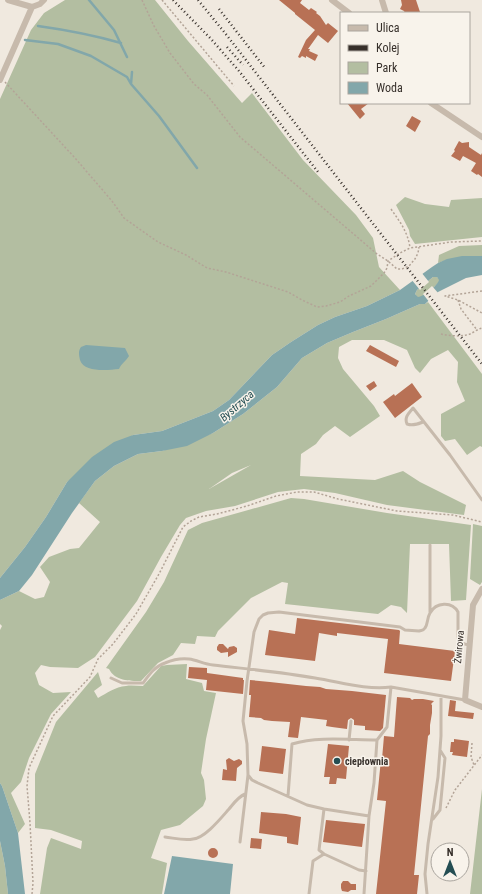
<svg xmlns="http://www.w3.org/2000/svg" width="482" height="894" font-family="'Roboto Condensed',sans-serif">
  <rect width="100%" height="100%" fill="#f0e9df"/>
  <path fill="#b3bea1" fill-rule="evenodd" d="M65 0H155L188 41 242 103 252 93 303 160 356 215 373 238 379 267 400 290 367 306 335 317 318 325 291 342 272 355 229 400 213 411 162 431 133 435 67 482 46 517 25 547 0 578V99L31 30 44 13Z
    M405 197 425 204 449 207 451 200 482 198V237L415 244 410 236 409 230 396 205Z
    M482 245V256C467 256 453 257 438 263L439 255 459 246Z
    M433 277H437L440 280C437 286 425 296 418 298L415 294 417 290Z
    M428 302 482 374V447L480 446 467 455 455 439 445 441 441 436V414L465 401 457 382 458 362 448 350 431 359 420 373 415 368 407 350 384 340H352L339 347 338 358 343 369 374 406 380 416 350 437 335 426 323 435 316 444 301 454 300 476 375 480 403 471 420 482 466 505 464 515 387 505 335 493 304 489 278 492 235 506 206 511 186 518 180 525 161 557 137 601 95 657 78 668 50 667 41 665 35 673 39 685 53 693 71 692 51 714 29 758 21 782 11 793 25 824 18 833 2 786 0 783V630L2 626 0 624V600L19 591 35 599 44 597 50 582 40 567 49 557 70 549 79 548 100 522 79 503 95 481 114 466 138 454 162 451 213 433 243 414 277 387 302 358 327 343 353 332 386 319 420 304H425ZM251 465 209 489 232 473Z
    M291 498 304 499 387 513 471 525 466 600 451 601 449 544H410L407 613 401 607 391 605 378 614 285 604 288 583 282 582 251 598 218 631 215 637 197 636 195 644 181 643 173 655 158 663 141 681C129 681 115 681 109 669L106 668 146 612 164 582 188 530 202 523Z
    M473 524 482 526V582L480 585 470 579Z
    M187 664 186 679 202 683 204 691 216 693 206 739 201 773 204 780 206 799 203 806 180 825 161 830 151 858 167 863 162 894H40L47 848 51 838 81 849 82 841 51 830 35 828V774L56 722 98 672 102 685 94 691 98 698C107 693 115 687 126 686 131 685 137 686 143 686L161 666 167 665Z
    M482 789V894H470Z
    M0 841 5 866 8 894H0Z"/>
  <path fill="#82a7aa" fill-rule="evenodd" d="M462 256H482V275L466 278 438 292 425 304H420L386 319 353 332 327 343 302 358 277 387 243 414 213 433 187 446 162 451 138 454 114 466 95 481 72 513 32 575 19 591 0 600V578L25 547 46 517 67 482 92 457 114 442 133 435 162 431 213 411 229 400 272 355 291 342 318 325 335 317 367 306 400 290 432 267 438 263 447 259ZM433 277H437L439 280C437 286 425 296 418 297L415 294 417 290Z
    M86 345 125 348 129 356C126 361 121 364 119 369 108 370 84 373 80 360 79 355 78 351 81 347Z
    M0 783 2 786 18 833 25 894H8L5 866 0 841Z
    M172 856 233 864 230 894H164Z"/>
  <path fill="#f0e9df" d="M421 272 429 282 420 290 411 279Z
    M432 286 439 294 430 303 423 294Z"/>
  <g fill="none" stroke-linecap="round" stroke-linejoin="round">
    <path stroke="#82a7aa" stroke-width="2.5" d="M89 0 114 30 127 57
      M38 26C67 30 93 35 121 43
      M25 40 58 44 91 56 127 77 131 84 159 116 197 168
      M131 84 132 72"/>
  </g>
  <path fill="#b87155" d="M279 0H302L300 3 309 10 311 8 317 12 316 13 320 16 326 25 328 23 338 31 328 43 318 35 308 49H310L309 51 318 55 315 61 306 56V58L302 56 300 58 298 57 306 40 315 30 295 14V13Z
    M401 0H416L420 12 417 13H405L404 11 400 9 402 5Z
    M347 103H369L361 109 365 114 360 119Z
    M412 116 421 121 415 132 406 126Z
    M459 141 462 143 469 142V147L481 155 482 153V177L478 174 477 175 471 171 476 163 463 156 460 161 451 156 455 151 454 150Z
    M370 345 399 361 396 367 366 351Z
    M374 381 377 386 370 391 366 386Z
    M412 383 422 397 395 418 383 402 394 394 395 396Z
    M297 618 399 630 400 631 399 644 455 651 451 681 384 673 388 639 337 633V636L319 633 315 661 265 655 269 630 295 634Z
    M219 644H223L228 649 229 647 234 646 237 648V652L228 657V652L221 653 217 650V647Z
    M189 667 207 668V673L243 678V680H244L243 694 206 690 207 680 188 678Z
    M250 680 270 682 306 686 320 687 326 689 352 691 386 695 383 728 380 731 365 730V726L354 725V720L351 718 348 720 347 729 332 727 326 726 327 720 301 717 298 738 288 737 290 722 272 721 264 720 261 718 249 717 251 695H249Z
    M397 697 410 698 412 700 414 699H423L434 701 431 704 432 705V713L430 725V734L428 736 414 875H419L417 894H376L386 801 377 800 381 759H382L384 736 394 737Z
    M450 700 456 701 455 711 474 713 473 719 448 716Z
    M454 739 469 741 467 757 452 755 453 752H450L451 742H454Z
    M328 744 349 746 346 779 337 778 336 784H329L330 777H324Z
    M262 746 286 749 283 774 259 771Z
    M229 758 234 761 239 759 242 761V764L237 768 236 781 222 780 223 769 227 770 226 760Z
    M261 812 286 814 301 817 298 845 287 843V837L259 833Z
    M326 820 365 824 362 847 323 842Z
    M251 838 262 839 261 849 250 848Z
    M208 853a5 5 0 1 1 10 0a5 5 0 1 1-10 0Z
    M343 881H348L351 884H356V890H351L348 892 342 891 341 888V884Z"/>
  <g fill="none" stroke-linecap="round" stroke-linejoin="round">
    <path stroke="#b3a497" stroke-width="1.5" stroke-dasharray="2 2" stroke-linecap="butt" d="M142 0 154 26 170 53 194 84 207 95 240 137 377 254 388 261 397 269H402L409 266 415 259 418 253 419 247
      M162 0 234 86
      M5 82 75 158 112 201 124 218 138 228 158 242 186 255 207 268 226 272 288 292 302 300 317 307 326 306 340 302 349 296 371 286 384 273 387 268 388 261 400 253 410 248 451 242 482 241
      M391 209C400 222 408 232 410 248
      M482 291 445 296 458 300 482 313
      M458 300 461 309 477 330
      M441 334C450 336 461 337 470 334 474 332 478 329 482 328
      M472 743 471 757 474 765
      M446 808 455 790 482 755
      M32 894 33 883 30 823 27 786 29 768 53 716 90 677 98 659 113 644 136 614 159 574 183 527 191 521 199 517 217 514 247 506 276 496 297 492H314L338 499 397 511 453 515 482 522"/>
    <path stroke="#c7baac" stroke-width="3" d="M423 422C418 424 413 426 407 424 404 417 409 413 413 408L450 455 482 500
      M430 545V612
      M111 678 122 683H143C149 675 155 666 165 663 172 660 181 658 189 659 197 660 204 664 213 665 247 669 281 672 315 678 341 682 365 690 391 687
      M349 740 351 721
      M248 775 252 780 258 783 307 805 324 809
      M288 796 292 744C319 736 349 740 377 740
      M433 819 440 810 445 758 440 750
      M165 837C174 838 184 841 193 839 205 838 221 818 229 809 234 803 238 797 245 794
      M240 842 248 775 247 744 243 721 247 681 254 632 259 619 263 615 268 613 279 612 400 627 405 630 419 631C422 630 423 631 425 628 428 624 427 618 430 613 436 602 452 601 458 612V638C460 643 464 644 469 645
      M324 854 319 850 324 809 369 816
      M309 894 313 861 324 854 359 870 366 871
      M364 894 369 816 374 783 377 740 387 727 391 687 465 700
      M427 894 425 874 428 844 438 777 441 736V696"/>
    <path stroke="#c7baac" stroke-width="6" d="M8 0 32 7
      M332 0 349 13
      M382 0 386 13
      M0 80 32 7 40 4 44 0
      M431 103 482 137
      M482 589 473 605 465 700 482 707"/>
    <path stroke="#362f2a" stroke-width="2.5" stroke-dasharray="1 3" stroke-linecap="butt" d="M173 0 211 39 239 71 318 172
      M198 0 225 33 482 364
      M219 9 265 68
      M227 47 243 65"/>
  </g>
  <circle fill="#244e53" stroke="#f8f3eb" stroke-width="1.5" cx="337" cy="761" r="4"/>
  <g text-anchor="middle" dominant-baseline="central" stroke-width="3" stroke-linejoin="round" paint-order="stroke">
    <g font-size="10" fill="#362f2a" stroke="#f8f3eb">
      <text transform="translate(459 647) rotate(-85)">Żwirowa</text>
    </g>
    <g font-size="10" font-weight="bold" fill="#362f2a" stroke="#f8f3eb" text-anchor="start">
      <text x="345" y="761">ciepłownia</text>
    </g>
    <g font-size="11" font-style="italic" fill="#244e53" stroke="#f8f3eb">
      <text transform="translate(237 406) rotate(-41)">Bystrzyca</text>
    </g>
  </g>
  <rect x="340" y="12" width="130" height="92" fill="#f8f3eb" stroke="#aaa59e"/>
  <rect x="348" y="25" width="20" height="6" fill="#c7baac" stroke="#aaa59e"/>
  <text x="376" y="32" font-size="12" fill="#362f2a">Ulica</text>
  <rect x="348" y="45" width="20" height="6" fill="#362f2a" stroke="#aaa59e"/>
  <text x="376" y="52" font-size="12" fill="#362f2a">Kolej</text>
  <rect x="348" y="62" width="20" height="12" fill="#b3bea1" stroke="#aaa59e"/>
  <text x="376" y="72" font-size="12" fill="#362f2a">Park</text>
  <rect x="348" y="82" width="20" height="12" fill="#82a7aa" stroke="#aaa59e"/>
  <text x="376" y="92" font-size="12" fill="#362f2a">Woda</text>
  <g transform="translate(450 862)"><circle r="19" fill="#f8f3eb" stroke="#aaa59e"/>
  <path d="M0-3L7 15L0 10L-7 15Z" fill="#244e53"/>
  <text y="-6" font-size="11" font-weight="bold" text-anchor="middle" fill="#362f2a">N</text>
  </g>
</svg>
